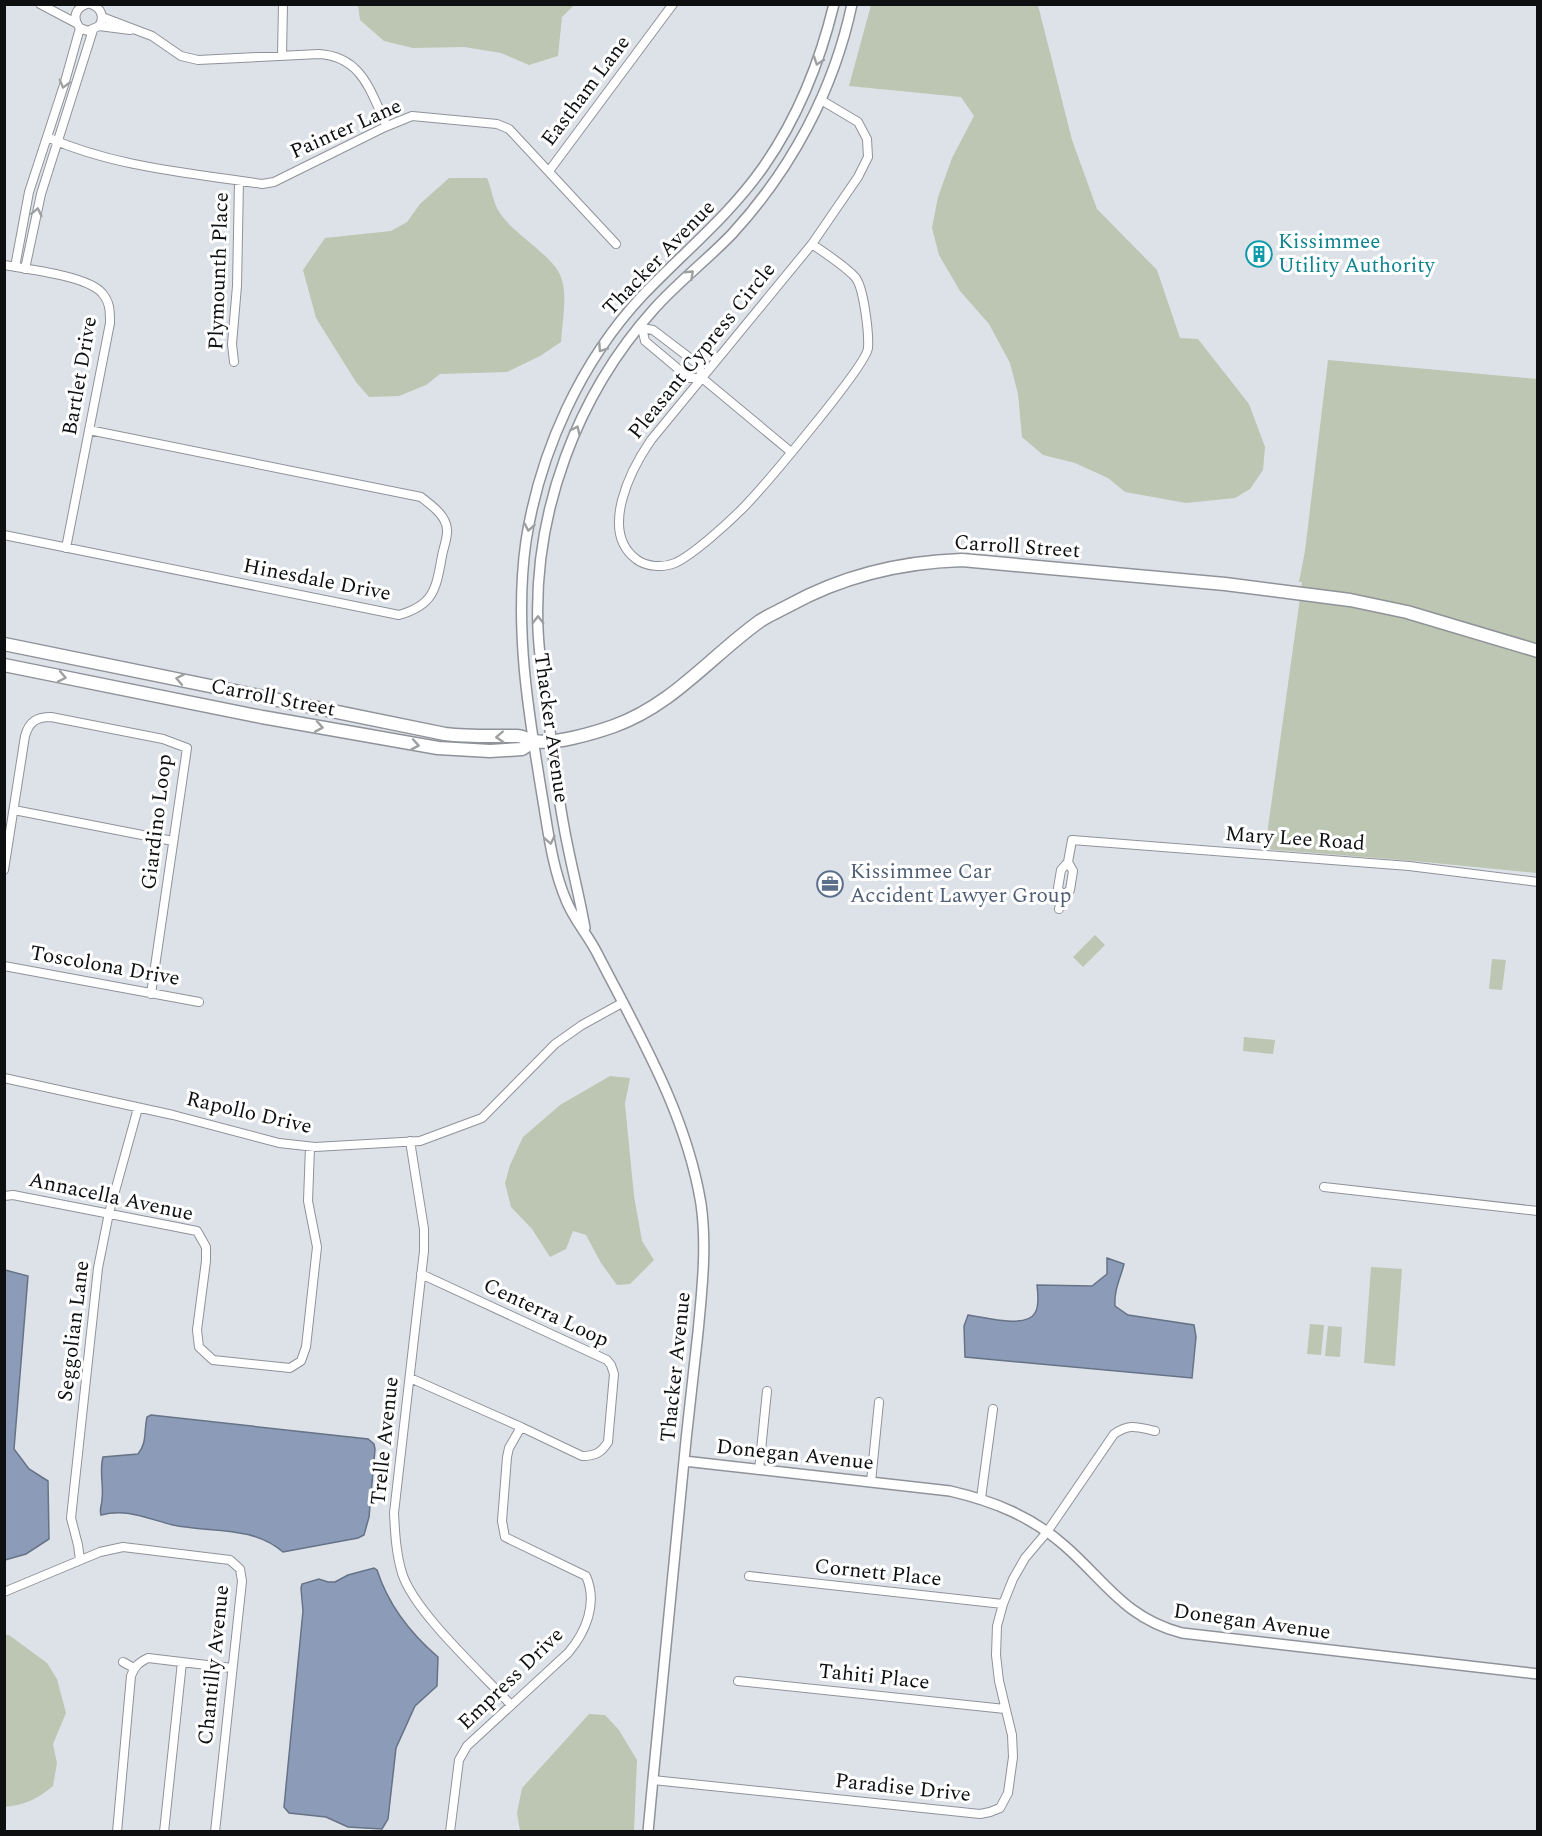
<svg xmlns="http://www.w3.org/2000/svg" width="1542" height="1836" font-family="Spectral,serif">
  <rect width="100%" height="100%" fill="#dde2e9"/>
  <path fill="#bdc6b2" d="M358 5V4L574 5 562 17 558 56 529 65 501 53 464 47 413 48 384 41 360 20Z
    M871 5H1038L1072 140 1097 209 1157 270 1180 338 1198 339 1249 404 1265 447 1263 470 1250 489 1235 498 1186 503 1125 492 1108 478 1075 463 1043 455 1022 437 1018 394 1010 363 989 324 960 291 939 255 932 228 938 197 952 158 974 116 961 97 849 86Z
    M449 178H487C492 189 493 204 500 213 514 235 553 255 561 277 568 297 562 321 561 342L540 356 507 372 440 374 426 385 399 396 369 397 356 382 316 318 303 270 325 238 391 231 407 222 420 204Z
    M1328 360 1537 379V646L1301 588 1302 582H1299L1305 551Z
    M1300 598 1349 605 1406 616 1537 656V873L1414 861 1265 849Z
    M1095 935 1105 945 1083 967 1073 957Z
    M1492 959 1506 960 1502 990 1489 989Z
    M1244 1037 1275 1040 1273 1054 1243 1051Z
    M610 1076 630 1078 625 1104 634 1196 642 1241 654 1260 630 1284 617 1285 601 1263 586 1235 573 1231 566 1249 550 1257 532 1229 511 1207 505 1183 510 1165 523 1137 560 1105Z
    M1371 1267 1402 1269 1395 1366 1364 1363Z
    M1310 1324 1324 1325 1321 1355 1307 1354Z
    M1328 1326 1342 1327 1340 1357 1325 1356Z
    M4 1635H9L47 1663 57 1679 66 1713 53 1744 57 1763 53 1786C38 1799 24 1805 5 1807Z
    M589 1714 605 1715 619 1730 637 1760 634 1831H520L517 1813 522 1788Z"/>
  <path fill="#8c9cb8" stroke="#667286" stroke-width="1.5" d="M1107 1258 1124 1264C1120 1280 1114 1289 1115 1306L1128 1315 1194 1325 1196 1337 1192 1378 965 1357 964 1326 968 1315C983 1317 1026 1329 1035 1313 1039 1307 1038 1293 1037 1285L1092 1286 1107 1274Z
    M5 1270 28 1276 14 1449 29 1469 48 1481 49 1539 26 1554 5 1560Z
    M151 1415 368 1439 374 1444 375 1449 369 1517 364 1535 358 1538 283 1552C252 1525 210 1533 173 1525 148 1519 127 1508 101 1515 99 1508 102 1506 102 1499 104 1485 99 1472 103 1457L138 1454C147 1444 144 1430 147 1417Z
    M374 1568 377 1570C388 1604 411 1634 438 1657L437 1686 415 1706 396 1748 388 1819 382 1829 348 1827 326 1817 289 1813 284 1807 303 1611 301 1588 302 1584 319 1579 328 1582H335L348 1575Z"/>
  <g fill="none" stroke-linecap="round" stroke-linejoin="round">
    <g stroke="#8f9399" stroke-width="10">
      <path id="minor" d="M40 4 76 23
        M87 4C75 8 72 18 80 28L88 31 99 26C105 17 101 7 90 4
        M102 17 152 36 181 56 198 60 319 54C363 57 370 92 387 126
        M99 26 130 30
        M282 56 283 4
        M47 137C114 167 189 173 262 184L274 182 385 127 412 116 497 124 509 129 616 244
        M549 171 673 4
        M812 244C826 254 844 265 855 277 864 287 869 334 868 348 867 365 760 491 742 509 728 523 693 555 675 563 663 568 646 567 636 559 599 531 631 469 651 440Z
        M812 244 858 177 868 157 867 139 858 122 821 100
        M4 265C27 269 88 276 102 293 110 302 110 311 110 323L66 548
        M15 267 29 192 64 85 80 28
        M25 269 41 194 93 30
        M234 362 232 344 237 286 239 181
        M702 378H689L645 341 642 328 653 330 699 365 702 378 791 452
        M4 535 399 615C434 605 436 589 442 556 443 549 448 537 447 529 446 515 431 505 421 497L89 430
        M14 810 173 841
        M4 870 25 736C29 722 36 717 51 717L163 739 187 748 151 994
        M1062 896 1070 890 1073 871 1068 862
        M1059 909 1062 896 1058 888 1061 870 1068 862 1072 840 1409 866 1538 882
        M4 966 199 1002
        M4 1078 173 1115 279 1143 315 1147 420 1141 482 1118 555 1044 582 1025 622 1003
        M410 1141 424 1229V1251L394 1513C395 1533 396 1553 402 1573 414 1612 482 1673 511 1705
        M1324 1187 1538 1211
        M4 1196 13 1195 197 1231 206 1247V1261L197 1330 199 1347 213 1360 290 1368 301 1361 306 1347 317 1247 308 1201 310 1147
        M410 1378 521 1427 582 1456C595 1456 601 1453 608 1442L614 1374 611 1365 607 1360 421 1274
        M759 1470 767 1391
        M871 1482 879 1402
        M981 1498 993 1409
        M80 1560 78 1545 71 1518 98 1268 109 1213 138 1108
        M749 1576 1003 1604
        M4 1592 100 1552 123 1547 230 1560 240 1569 242 1581 215 1832
        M123 1662 134 1668
        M738 1681 1005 1709
        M653 1780 980 1814 990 1812 1000 1808 1008 1793 1013 1757 1012 1735 999 1681 996 1655 997 1626 1003 1604 1013 1579 1025 1558 1047 1532 1114 1434C1130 1423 1137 1427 1155 1431
        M117 1832 131 1676C135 1666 138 1663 148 1658L232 1668
        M164 1832 182 1662
        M450 1832 459 1760 467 1746 568 1653C586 1632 598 1603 586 1576L505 1537 502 1521 507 1457 509 1448 521 1427"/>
    </g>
    <g stroke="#8f9399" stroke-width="12">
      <path id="tertiary" d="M585 928C579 894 570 861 564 827 557 790 553 753 548 715 544 687 539 658 538 629 533 512 577 395 654 309 678 282 707 260 732 234 791 170 834 90 852 4
        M684 1461 950 1491C993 1501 1031 1516 1065 1546 1106 1582 1125 1618 1182 1633L1538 1674
        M648 1832C660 1701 673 1570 686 1440 690 1404 694 1368 698 1332 702 1290 707 1246 701 1204 686 1112 638 1033 596 951 587 934 573 918 566 900 552 867 548 830 542 795 528 711 514 626 526 541 540 451 581 361 643 295 684 252 730 215 764 166 798 117 820 62 834 4"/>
    </g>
    <g stroke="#8f9399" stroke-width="15">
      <path id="primary" d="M4 644 445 734C469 737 492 736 517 736 523 736 528 740 534 741 554 745 594 733 614 726 673 705 711 656 760 621 769 615 779 611 788 606 842 576 900 562 962 560L1225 584 1350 600 1407 612 1538 651
        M4 665 262 717 438 748 490 751 522 749 534 741"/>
    </g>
    <use href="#minor" stroke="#fff" stroke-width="8"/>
    <use href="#tertiary" stroke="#fff" stroke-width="9"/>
    <use href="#primary" stroke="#fff" stroke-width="12"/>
  </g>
  <defs><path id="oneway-chevron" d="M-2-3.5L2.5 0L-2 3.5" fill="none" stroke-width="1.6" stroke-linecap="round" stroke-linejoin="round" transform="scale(1.5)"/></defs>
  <g stroke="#9e9fa0">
    <use href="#oneway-chevron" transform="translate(818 61) rotate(109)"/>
    <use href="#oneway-chevron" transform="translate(64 84) rotate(106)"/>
    <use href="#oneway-chevron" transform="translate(37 212) rotate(-78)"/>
    <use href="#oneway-chevron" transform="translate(690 274) rotate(-43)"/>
    <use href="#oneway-chevron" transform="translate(602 348) rotate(124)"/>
    <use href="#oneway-chevron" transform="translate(576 430) rotate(-65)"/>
    <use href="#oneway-chevron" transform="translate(529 527) rotate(100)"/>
    <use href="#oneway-chevron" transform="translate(538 620) rotate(-90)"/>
    <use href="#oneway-chevron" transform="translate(62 677) rotate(11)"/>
    <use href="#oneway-chevron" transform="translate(180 679) rotate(-169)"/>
    <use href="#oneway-chevron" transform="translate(319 727) rotate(10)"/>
    <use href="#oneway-chevron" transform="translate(500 737) rotate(177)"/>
    <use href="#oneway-chevron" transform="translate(415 745) rotate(10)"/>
    <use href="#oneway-chevron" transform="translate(550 840) rotate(79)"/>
  </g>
  <defs>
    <g id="building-ring" transform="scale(1.35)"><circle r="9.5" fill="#fff" stroke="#0f9aa8" stroke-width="1.5"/><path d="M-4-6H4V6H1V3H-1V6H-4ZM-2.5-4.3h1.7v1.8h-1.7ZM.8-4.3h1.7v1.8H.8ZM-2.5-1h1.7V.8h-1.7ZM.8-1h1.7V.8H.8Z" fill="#0f9aa8"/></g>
    <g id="office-ring" transform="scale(1.35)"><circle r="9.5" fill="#fff" stroke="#5c6f8a" stroke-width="1.5"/><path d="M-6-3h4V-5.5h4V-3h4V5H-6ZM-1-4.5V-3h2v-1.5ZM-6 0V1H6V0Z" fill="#5c6f8a"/></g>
  </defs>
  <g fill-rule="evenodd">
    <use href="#building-ring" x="1259" y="254"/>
    <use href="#office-ring" x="830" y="884"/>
  </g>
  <g text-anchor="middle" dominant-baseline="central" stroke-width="6" stroke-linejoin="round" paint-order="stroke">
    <g font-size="21" fill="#0d0f11" stroke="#fff">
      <text transform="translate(586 91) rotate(-53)">Eastham Lane</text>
      <text transform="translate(346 129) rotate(-24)">Painter Lane</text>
      <text transform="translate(659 258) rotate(-46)">Thacker Avenue</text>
      <text transform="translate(219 271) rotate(-88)">Plymounth Place</text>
      <text transform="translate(702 351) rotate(-51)">Pleasant Cypress Circle</text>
      <text transform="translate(80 376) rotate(-80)">Bartlet Drive</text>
      <text transform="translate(1017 547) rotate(4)">Carroll Street</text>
      <text transform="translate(317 580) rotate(11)">Hinesdale Drive</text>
      <text transform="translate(273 698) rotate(11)">Carroll Street</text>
      <text transform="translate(551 728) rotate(82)">Thacker Avenue</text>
      <text transform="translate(157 822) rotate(-83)">Giardino Loop</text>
      <text transform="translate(1295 839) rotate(4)">Mary Lee Road</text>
      <text transform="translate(105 966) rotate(10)">Toscolona Drive</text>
      <text transform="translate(249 1113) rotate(13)">Rapollo Drive</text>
      <text transform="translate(111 1197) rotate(12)">Annacella Avenue</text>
      <text transform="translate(546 1313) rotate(25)">Centerra Loop</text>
      <text transform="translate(74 1331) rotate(-83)">Seggolian Lane</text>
      <text transform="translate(676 1367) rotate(-84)">Thacker Avenue</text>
      <text transform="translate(385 1441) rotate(-84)">Trelle Avenue</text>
      <text transform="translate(795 1455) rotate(6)">Donegan Avenue</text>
      <text transform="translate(878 1573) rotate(6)">Cornett Place</text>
      <text transform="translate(1252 1622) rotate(8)">Donegan Avenue</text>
      <text transform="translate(214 1665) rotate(-84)">Chantilly Avenue</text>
      <text transform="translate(874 1677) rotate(6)">Tahiti Place</text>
      <text transform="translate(511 1679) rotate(-44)">Empress Drive</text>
      <text transform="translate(903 1788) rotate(6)">Paradise Drive</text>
    </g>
    <g font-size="21" fill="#0d838f" stroke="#fff" text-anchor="start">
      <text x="1278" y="242">Kissimmee<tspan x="1278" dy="24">Utility Authority</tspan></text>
    </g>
    <g font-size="21" fill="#4e5e75" stroke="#fff" text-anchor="start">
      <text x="850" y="872">Kissimmee Car<tspan x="850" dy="24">Accident Lawyer Group</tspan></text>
    </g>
  </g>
  <rect width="1542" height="1836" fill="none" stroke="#0d0f11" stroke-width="12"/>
</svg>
